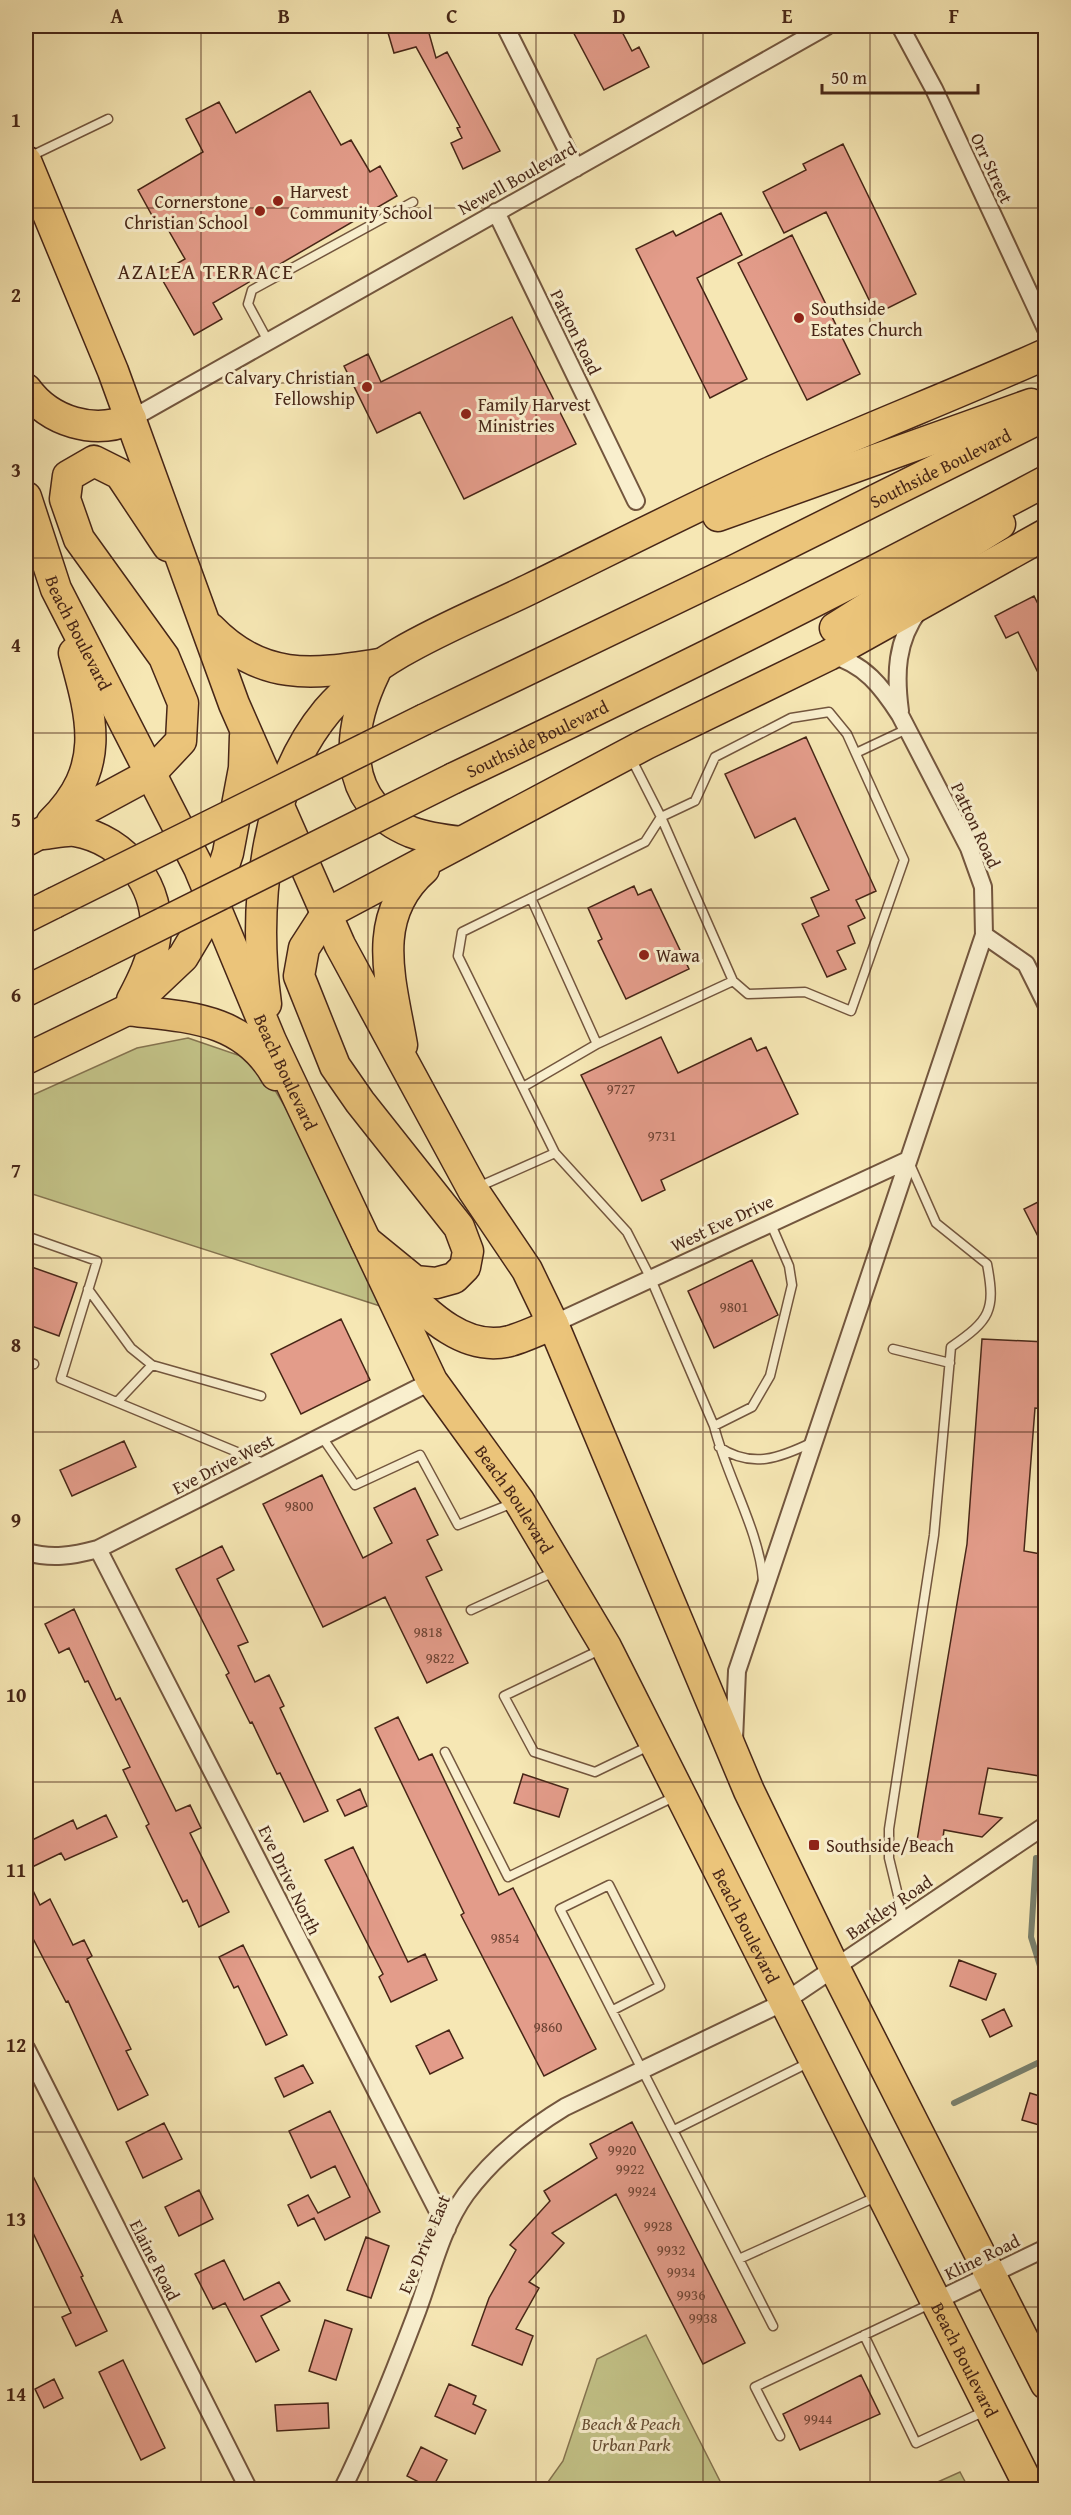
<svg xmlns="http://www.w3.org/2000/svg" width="1071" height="2515" font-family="'Gentium Book Plus',serif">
  <rect width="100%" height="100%" fill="#f6e7b4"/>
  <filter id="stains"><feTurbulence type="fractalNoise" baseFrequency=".00333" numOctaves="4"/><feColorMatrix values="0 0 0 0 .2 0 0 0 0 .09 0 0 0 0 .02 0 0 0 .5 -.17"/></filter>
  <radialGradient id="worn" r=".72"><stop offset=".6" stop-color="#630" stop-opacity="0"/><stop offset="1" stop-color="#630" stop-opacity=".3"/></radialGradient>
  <path fill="#c3c388" stroke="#857450" stroke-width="1.5" d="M188 1038 258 1062 290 1115 380 1306 26 1192V1098L137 1048Z
    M646 2335 724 2489H543L563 2461 597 2359Z
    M960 2472 969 2489H922Z"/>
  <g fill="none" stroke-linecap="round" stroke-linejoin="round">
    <path stroke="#7b826f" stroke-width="6" d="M1036 1858 1031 1937 1046 1985
      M954 2103 1046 2059"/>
  </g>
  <path fill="#e39c8a" stroke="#472617" stroke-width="1.5" d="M386 26H427L436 58 447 52 500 151 463 169 451 143 462 138 457 128 460 127 416 47 394 53Z
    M570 26H619L632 51 639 47 649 67 604 90Z
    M310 91 341 145 351 140 370 172 380 166 397 196 213 303 222 319 194 335 159 274 185 259 166 226 160 230 138 190 203 152 186 119 219 102 236 133Z
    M843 144 916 294 876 314 826 212 784 233 763 192 806 170 803 164Z
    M721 213 742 255 697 278 747 379 710 398 636 249 673 231 676 236Z
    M792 235 860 374 807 400 738 263Z
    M512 317 576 444 464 499 420 412 377 433 344 366 368 354 381 382Z
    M1034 596 1046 620V689L1018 632 1006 638 995 616Z
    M806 737 876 891 856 900 865 918 848 926 855 943 837 951 846 969 827 977 802 924 819 916 811 898 829 890 795 818 755 838 725 774Z
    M634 886 638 895 651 889 689 969 626 999 598 941 602 939 588 908Z
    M661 1037 678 1073 751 1038 757 1051 766 1047 798 1114 661 1180 665 1190 642 1201 581 1075Z
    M1046 1198V1252L1024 1209Z
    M752 1260 778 1315 714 1348 688 1291Z
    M26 1265 77 1283 59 1336 26 1324Z
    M341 1319 370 1380 301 1414 271 1354Z
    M982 1339 1046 1342V1409L1035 1408 1024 1551 1046 1555V1777L988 1768 979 1814 1002 1818 982 1837 944 1830 942 1846 917 1841 967 1544Z
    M124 1441 136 1467 72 1496 60 1470Z
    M322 1475 363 1558 392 1543 374 1508 415 1488 438 1535 427 1540 442 1570 426 1577 468 1663 427 1683 385 1597 323 1627 263 1504Z
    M222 1546 234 1570 217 1579 248 1642 238 1646 255 1682 269 1675 284 1706 280 1708 328 1811 304 1822 280 1773 277 1774 252 1722 250 1723 226 1675 229 1673 176 1569Z
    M74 1609 116 1700 120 1698 176 1811 190 1805 201 1828 190 1833 229 1912 199 1927 187 1900 183 1902 146 1826 149 1824 123 1770 130 1767 88 1681 85 1682 69 1648 59 1653 45 1624Z
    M398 1717 419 1760 432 1754 499 1895 513 1888 596 2049 544 2076 461 1915 464 1913 375 1728Z
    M523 1774 568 1789 559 1817 514 1803Z
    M360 1789 367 1806 345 1816 337 1800Z
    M106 1815 117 1837 65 1860 61 1853 26 1870V1843L73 1820 77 1829Z
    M353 1847 408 1962 425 1954 437 1980 391 2002 379 1977 383 1974 325 1860Z
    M26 1876 40 1905 50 1899 73 1945 84 1940 92 1956 87 1959 131 2049 126 2051 148 2095 118 2110 68 2001 66 2002 26 1925Z
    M243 1945 287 2035 266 2045 238 1986 234 1988 219 1957Z
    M959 1960 996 1974 986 2000 950 1986Z
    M1004 2009 1012 2026 990 2037 982 2020Z
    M449 2030 463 2058 430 2074 416 2046Z
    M303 2065 313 2083 284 2097 275 2078Z
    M1030 2093 1046 2098V2127L1022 2120Z
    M330 2111 380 2212 325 2240 314 2218 298 2226 288 2205 308 2195 318 2213 350 2197 335 2166 311 2178 289 2131Z
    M632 2122 745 2343 703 2364 616 2194 552 2233 564 2243 529 2282 539 2288 516 2329 533 2336 522 2365 472 2345 489 2298 516 2250 510 2245 550 2201 544 2191 597 2158 590 2144Z
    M164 2123 182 2159 143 2178 126 2142Z
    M26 2162 83 2276 81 2277 107 2331 76 2346 62 2317 71 2313 26 2218Z
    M199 2190 213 2219 179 2236 165 2207Z
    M366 2237 389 2246 371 2298 347 2290Z
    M224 2260 244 2300 279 2282 290 2301 261 2316 279 2350 256 2362 225 2303 213 2309 195 2274Z
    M325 2320 352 2329 336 2380 309 2371Z
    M123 2360 165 2448 141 2460 99 2372Z
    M861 2375 880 2414 800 2450 783 2414Z
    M54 2379 63 2398 44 2408 35 2389Z
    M449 2384 476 2396 473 2404 486 2410 475 2434 435 2416Z
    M328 2403 329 2428 277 2431 275 2405Z
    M421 2447 447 2460 432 2489 407 2476Z"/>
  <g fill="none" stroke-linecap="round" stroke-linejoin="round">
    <g stroke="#73563e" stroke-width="11">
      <path id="lane" d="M29 157 108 119
        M268 341 248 304 252 290 413 202
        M856 753 907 729
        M631 758 661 817 733 981
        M531 898 597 1044
        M523 1087 597 1044 733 981 748 994 805 992 851 1011 904 860 847 734 829 712 791 718 715 757 695 801 661 817 645 842 462 932 458 956 555 1153 627 1232 650 1277 714 1426C726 1475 760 1532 763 1581
        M478 1187 555 1153
        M26 1236 97 1261 61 1379 266 1464
        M88 1289 131 1348 152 1365 261 1396
        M893 1349 950 1363
        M26 1361 34 1364
        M117 1402 152 1365
        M714 1426 752 1407 770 1376 792 1285 789 1266 770 1222
        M322 1437 355 1485 420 1455 458 1525 513 1503
        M719 1447C752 1469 780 1458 813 1442
        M471 1610 554 1572
        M602 1649 504 1696 534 1752 595 1772 651 1745
        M445 1752 508 1877 676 1796
        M904 1920 889 1858V1829L934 1535 951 1347C990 1320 996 1311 987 1264L936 1223 909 1162
        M613 2010 660 1986 609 1885 560 1909 773 2326
        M674 2130 810 2062
        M739 2259 878 2196
        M864 2335 916 2443 985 2411
        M780 2436 755 2387 930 2304"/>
    </g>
    <g stroke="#73563e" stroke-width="20">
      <path id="street" d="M505 26 576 168
        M900 26 934 89 1046 329
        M496 212 636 501
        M131 419 827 26
        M900 711C895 674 896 641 919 610
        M984 935 1026 964 1046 1004
        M553 1324 908 1160
        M98 1549 447 2229
        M26 1552C52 1559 72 1556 98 1549L432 1381
        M734 1740 737 1671 984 935 983 887 969 848 900 715C882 687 864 663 830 655
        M26 2048 249 2490
        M936 2301 1046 2248
        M342 2490C370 2434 393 2375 415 2317 431 2276 440 2230 466 2194 493 2158 527 2130 565 2107L784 2002 1046 1825"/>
    </g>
    <g stroke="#472617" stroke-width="33">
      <g id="highway">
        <path d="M26 161 113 371 234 704 340 945 473 1190 527 1270 553 1324 749 1791 834 1967 1046 2384"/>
        <path d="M26 389C50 422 94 435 131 419"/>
        <path id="s1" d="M26 497 56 589 199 868 271 1041 432 1381 519 1501 606 1647 1031 2490"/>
        <path d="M718 516 1031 404"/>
        <path d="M210 628C261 681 311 675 379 664"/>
        <path d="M835 628 1000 524"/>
        <path d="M375 672C347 730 339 803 411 832 427 838 444 840 461 842"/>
        <path id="s2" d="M425 719 737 569 1046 415"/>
        <path id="s3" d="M454 778C653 684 851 585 1046 481"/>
        <path d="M52 822C107 768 92 718 74 653"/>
        <path d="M43 834C53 833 66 830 75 831 126 840 162 888 155 939 152 961 142 981 132 1000"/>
        <path d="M26 841 150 774 181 741 183 703 164 657 79 539 65 499 68 476 94 461 120 474 168 546"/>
        <path d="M26 917 54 903"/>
        <path d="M26 991 83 963"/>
        <path d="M266 1004C253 909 264 787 327 711 377 652 463 622 532 588 612 549 692 508 773 471 863 430 955 395 1046 354"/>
        <path d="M127 1010C186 1017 243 1017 276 1075"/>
        <path d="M402 1045C391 981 369 917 424 869"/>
        <path d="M26 1059 127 1010 183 957 208 915 228 853 244 768 245 736"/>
        <path d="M366 1241 415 1281 436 1283 454 1278 465 1267 468 1251 459 1227 360 1102 335 1066 299 976 304 948 326 914 646 744 829 655 1046 534"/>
        <path d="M388 1275C420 1306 460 1354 510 1341 524 1337 539 1330 553 1324"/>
      </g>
    </g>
    <use href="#lane" stroke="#f9efce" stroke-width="8"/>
    <use href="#street" stroke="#f9efce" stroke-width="16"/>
    <use href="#highway" stroke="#ebc47a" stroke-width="30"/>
    <g stroke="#472617" stroke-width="33" stroke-linecap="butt">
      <path id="highway-bridge" d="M54 903 425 719
        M83 963 454 778"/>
    </g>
    <use href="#highway-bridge" stroke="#ebc47a" stroke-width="30"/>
  </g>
  <path fill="none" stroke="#472617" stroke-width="1.5" stroke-opacity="0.55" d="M201 26V2490M368 26V2490M536 26V2490M703 26V2490M870 26V2490M26 208H1046M26 383H1046M26 558H1046M26 733H1046M26 908H1046M26 1083H1046M26 1258H1046M26 1432H1046M26 1607H1046M26 1782H1046M26 1957H1046M26 2132H1046M26 2307H1046"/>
  <g fill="#8f2418" stroke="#f9efce" stroke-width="2">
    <circle cx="278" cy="201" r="6"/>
    <circle cx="260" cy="211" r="6"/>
    <circle cx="799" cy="318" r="6"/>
    <circle cx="367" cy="387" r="6"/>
    <circle cx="466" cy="414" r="6"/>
    <circle cx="644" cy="955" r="6"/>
    <rect x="808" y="1839" width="12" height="12" rx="3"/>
  </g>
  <g text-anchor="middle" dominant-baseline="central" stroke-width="6" stroke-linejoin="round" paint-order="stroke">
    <g font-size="15" fill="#6e4434">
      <text x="621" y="1088">9727</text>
      <text x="662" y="1135">9731</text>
      <text x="734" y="1306">9801</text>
      <text x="299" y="1505">9800</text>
      <text x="428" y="1631">9818</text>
      <text x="440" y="1657">9822</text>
      <text x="505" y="1937">9854</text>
      <text x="548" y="2026">9860</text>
      <text x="622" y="2149">9920</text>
      <text x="630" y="2168">9922</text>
      <text x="642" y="2190">9924</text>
      <text x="658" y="2225">9928</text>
      <text x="671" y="2249">9932</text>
      <text x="681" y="2271">9934</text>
      <text x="691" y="2294">9936</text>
      <text x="703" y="2317">9938</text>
      <text x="818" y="2418">9944</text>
    </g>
    <g font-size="18" fill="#472617" stroke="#f9efce">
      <text transform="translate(992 168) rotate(65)">Orr Street</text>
      <text transform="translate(517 178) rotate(-29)">Newell Boulevard</text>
      <text transform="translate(576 332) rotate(64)">Patton Road</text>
      <text stroke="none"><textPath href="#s2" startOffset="573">Southside Boulevard</textPath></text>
      <text stroke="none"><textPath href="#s1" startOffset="146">Beach Boulevard</textPath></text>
      <text stroke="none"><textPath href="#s3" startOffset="92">Southside Boulevard</textPath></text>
      <text transform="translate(976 825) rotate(65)">Patton Road</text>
      <text stroke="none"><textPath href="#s1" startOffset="632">Beach Boulevard</textPath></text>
      <text transform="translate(722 1223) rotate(-25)">West Eve Drive</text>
      <text transform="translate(223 1464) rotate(-27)">Eve Drive West</text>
      <text stroke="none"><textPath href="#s1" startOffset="1118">Beach Boulevard</textPath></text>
      <text transform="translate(290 1880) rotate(64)">Eve Drive North</text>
      <text transform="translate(889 1907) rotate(-34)">Barkley Road</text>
      <text stroke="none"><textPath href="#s1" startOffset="1604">Beach Boulevard</textPath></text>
      <text transform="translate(424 2244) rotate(-67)">Eve Drive East</text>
      <text transform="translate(982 2257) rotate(-26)">Kline Road</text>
      <text transform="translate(155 2260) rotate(63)">Elaine Road</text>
      <text stroke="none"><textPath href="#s1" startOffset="2090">Beach Boulevard</textPath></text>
    </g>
    <g font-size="18" fill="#472617" stroke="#f9efce" text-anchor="start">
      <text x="290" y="191">Harvest<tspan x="290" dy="21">Community School</tspan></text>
      <text x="248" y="201" text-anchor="end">Cornerstone<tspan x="248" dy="21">Christian School</tspan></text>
      <text x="811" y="308">Southside<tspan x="811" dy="21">Estates Church</tspan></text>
      <text x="355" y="377" text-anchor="end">Calvary Christian<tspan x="355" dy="21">Fellowship</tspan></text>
      <text x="478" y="404">Family Harvest<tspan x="478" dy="21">Ministries</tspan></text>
      <text x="656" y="955">Wawa</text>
      <text x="826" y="1845">Southside/Beach</text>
    </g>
    <g font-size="18" font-style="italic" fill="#664d33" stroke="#f9efce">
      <text x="631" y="2423">Beach &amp; Peach<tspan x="631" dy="21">Urban Park</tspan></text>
    </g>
    <g font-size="21" letter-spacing="1.5" fill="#472617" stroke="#f9efce">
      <text x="206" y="271">AZALEA TERRACE</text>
    </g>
  </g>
  <rect width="1071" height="2515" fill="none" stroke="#f6e7b4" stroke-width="66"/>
  <path d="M822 84v9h156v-9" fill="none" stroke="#472617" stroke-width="3"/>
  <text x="831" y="84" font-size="18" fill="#472617" stroke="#f9efce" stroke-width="4.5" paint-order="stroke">50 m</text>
  <rect x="33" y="33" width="1005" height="2449" fill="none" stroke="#472617" stroke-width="2"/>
  <g font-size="20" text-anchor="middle" font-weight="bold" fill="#472617">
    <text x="117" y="23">A</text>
    <text x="284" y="23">B</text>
    <text x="452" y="23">C</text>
    <text x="619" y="23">D</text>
    <text x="787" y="23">E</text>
    <text x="954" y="23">F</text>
    <text x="16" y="127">1</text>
    <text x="16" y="302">2</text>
    <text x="16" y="477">3</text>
    <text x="16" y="652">4</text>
    <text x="16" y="827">5</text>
    <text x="16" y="1002">6</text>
    <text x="16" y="1177">7</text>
    <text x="16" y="1352">8</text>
    <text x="16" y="1527">9</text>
    <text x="16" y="1702">10</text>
    <text x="16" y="1877">11</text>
    <text x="16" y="2052">12</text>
    <text x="16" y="2226">13</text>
    <text x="16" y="2401">14</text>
  </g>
  <rect width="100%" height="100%" filter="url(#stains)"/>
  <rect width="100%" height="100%" fill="url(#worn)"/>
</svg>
